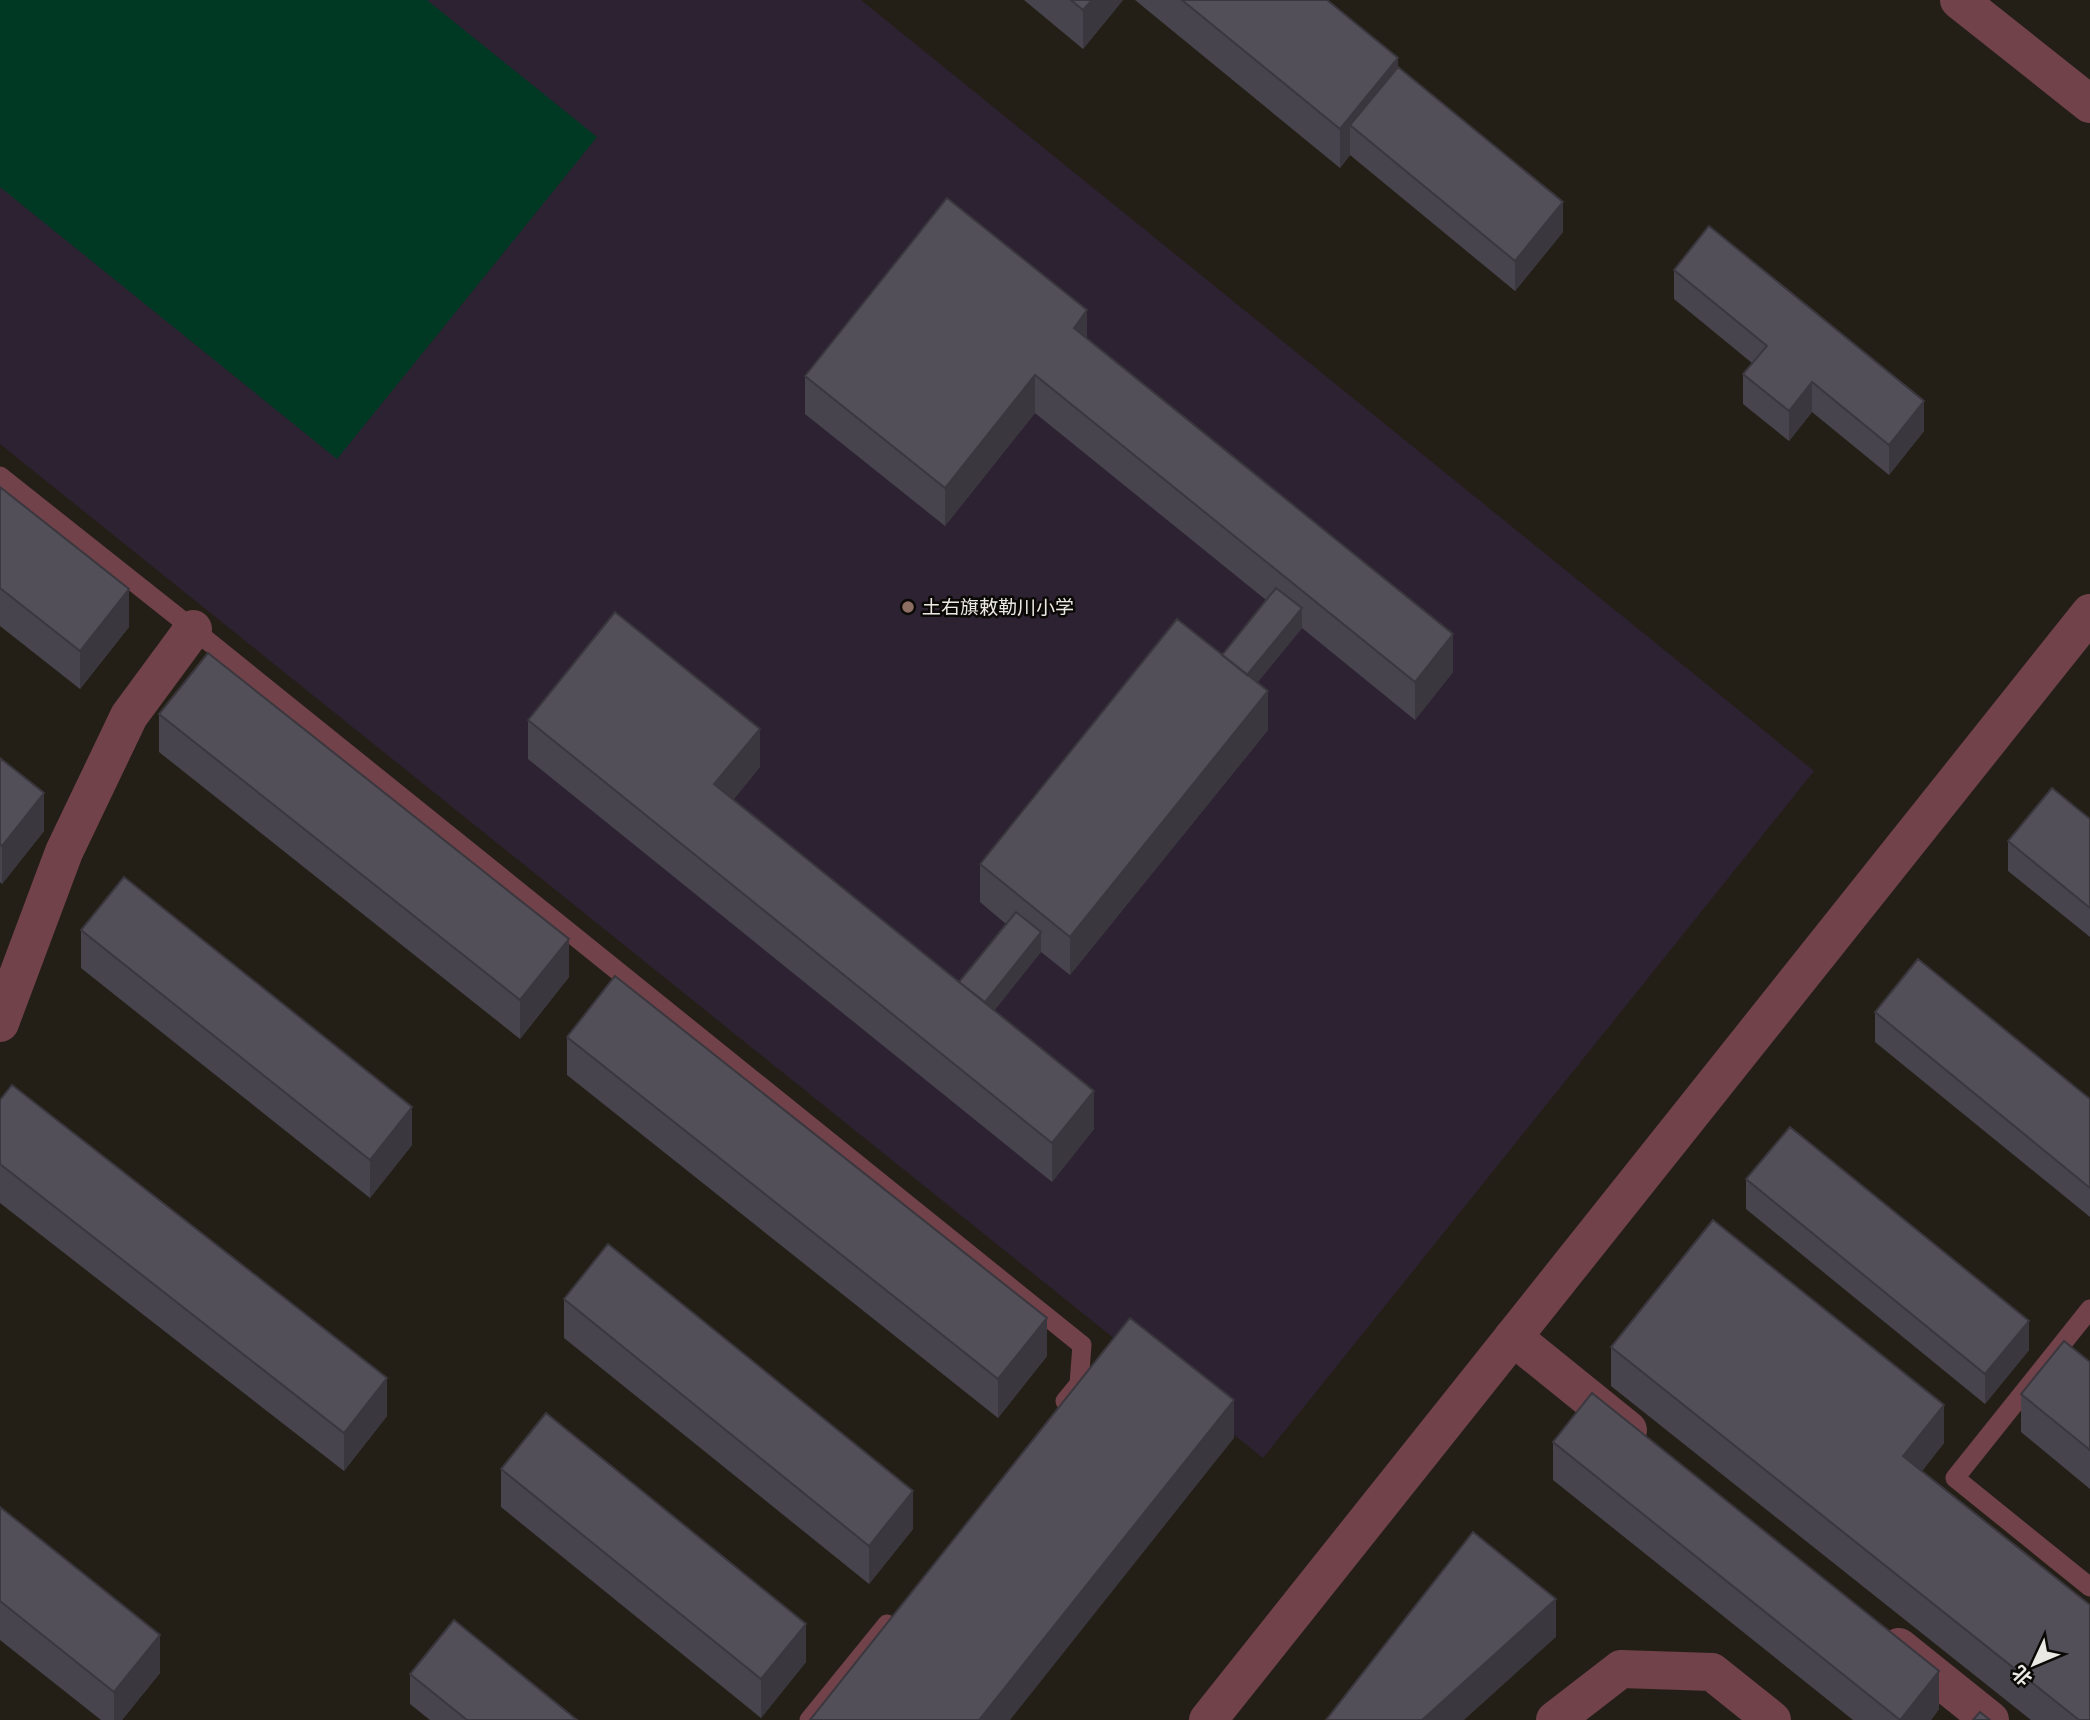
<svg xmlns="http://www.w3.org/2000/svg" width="2090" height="1720" font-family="Ubuntu,'Noto Sans SC',sans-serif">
  <rect width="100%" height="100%" fill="#231f17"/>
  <path fill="#2c2231" d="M0 0H861L1814 771 1263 1458 0 444Z"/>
  <path fill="#003923" d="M0 0H427L597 137 337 459 0 187Z"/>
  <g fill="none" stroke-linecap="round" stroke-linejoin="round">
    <path stroke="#714249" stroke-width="19" d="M0 476 193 629 1082 1345 1079 1384 1065 1401
      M2090 1309 1955 1478 2090 1587
      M809 1720 887 1624"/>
    <path stroke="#714249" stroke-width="38" d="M0 1023 64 852 129 716 193 629
      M1513 1337 1628 1430
      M1899 1647 1990 1720
      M1555 1720 1621 1669 1712 1672 1772 1720"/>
    <path stroke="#714249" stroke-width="38" d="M1959 0 2090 104
      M1208 1720 2090 613"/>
  </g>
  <path fill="#47444d" d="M1024 0H1123L1083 49Z
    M1135 0H1327L1398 67 1563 232 1515 291 1350 155 1340 168Z
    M1674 270 1924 431 1889 475 1812 412 1789 441 1743 404V374L1752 363 1674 299Z
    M1087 338 1453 672 1415 720 1302 628 1257 683 1268 730 1070 975 1041 952 994 1010 1094 1129 1052 1182 528 759V720L760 767 733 800 959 982 1006 924 980 902V864L1222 655 1266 600 1035 413 945 526 805 414V376Z
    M0 487 129 627 80 689 0 626Z
    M159 714 569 977 520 1039 159 752Z
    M0 758 44 831 2 884 0 882Z
    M2090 819V937L2008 871V841Z
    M81 930 412 1145 370 1198 81 968Z
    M1875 1012 2090 1099V1217L1875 1042Z
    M567 1037 1047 1356 998 1418 567 1075Z
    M0 1100 387 1416 344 1471 0 1203Z
    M1746 1179 2029 1350 1985 1404 1746 1209Z
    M564 1299 913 1529 869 1584 564 1338Z
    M1611 1347 1944 1443 1922 1471 2090 1720H2031L1611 1386Z
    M2090 1362V1489L2021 1432V1394Z
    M1553 1442 1939 1709 1931 1720H1853L1553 1480Z
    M501 1469 806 1662 761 1718 501 1507Z
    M0 1507 160 1673 122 1720H101L0 1640Z
    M410 1674 577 1720H430L410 1704Z"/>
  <path fill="#3a373e" d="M1092 0H1123L1083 49V10Z
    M1398 58V97L1350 125V155L1340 168V129Z
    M1563 202V232L1515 291V261Z
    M1087 310V349L1074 328Z
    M1035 375V413L945 526V488Z
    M1812 382V412L1789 441V411Z
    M1924 401V431L1889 475V445Z
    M129 589V627L80 689V651Z
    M1302 608V628L1238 706V686Z
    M1453 634V672L1415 720V682Z
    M1268 691V730L1070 975V937Z
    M760 729V767L714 823V784Z
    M44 793V831L2 884V846Z
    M1041 932V952L976 1034V1013Z
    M569 939V977L520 1039V1000Z
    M1094 1091V1129L1052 1182V1143Z
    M412 1107V1145L370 1198V1160Z
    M1047 1318V1356L998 1418V1379Z
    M2029 1321V1350L1985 1404V1374Z
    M387 1378V1416L344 1471V1433Z
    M1234 1400V1438L1010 1720H979Z
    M1944 1405V1443L1903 1495V1456Z
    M913 1491V1529L869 1584V1546Z
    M1556 1599V1637L1464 1720H1422Z
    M806 1624V1662L761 1718V1679Z
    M160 1635V1673L122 1720H114V1692Z
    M1939 1671V1709L1931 1720H1900Z"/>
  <path fill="#534f59" stroke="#3a373e" stroke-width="2" d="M1071 0H1092L1083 10Z
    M1182 0H1327L1398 58 1340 129Z
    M1398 67 1563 202 1515 261 1350 125Z
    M947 198 1087 310 1074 328 1453 634 1415 682 1035 375 945 488 805 376Z
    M1709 226 1924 401 1889 445 1812 382 1789 411 1743 374 1767 346 1674 270Z
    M0 487 129 589 80 651 0 588Z
    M1276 588 1302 608 1247 675 1222 655Z
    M615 612 760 729 714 784 1094 1091 1052 1143 528 720Z
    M1177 619 1268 691 1070 937 980 864Z
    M208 653 569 939 520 1000 159 714Z
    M0 758 44 793 2 846 0 844Z
    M2052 788 2090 819V908L2008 841Z
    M124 877 412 1107 370 1160 81 930Z
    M1016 912 1041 932 985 1002 959 982Z
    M1918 959 2090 1099V1188L1875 1012Z
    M615 976 1047 1318 998 1379 567 1037Z
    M12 1085 387 1378 344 1433 0 1164V1100Z
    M1790 1127 2029 1321 1985 1374 1746 1179Z
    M1713 1220 1944 1405 1903 1456 2090 1605V1720H2079L1611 1347Z
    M608 1244 913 1491 869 1546 564 1299Z
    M1130 1318 1234 1400 979 1720H810Z
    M2064 1341 2090 1362V1450L2021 1394Z
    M1592 1393 1939 1671 1900 1720 1553 1442Z
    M546 1413 806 1624 761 1679 501 1469Z
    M0 1507 160 1635 114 1692 0 1601Z
    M1473 1532 1556 1599 1422 1720H1326Z
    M454 1620 577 1720H467L410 1674Z
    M1980 1712 1990 1720H1973Z"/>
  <circle fill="#8d6e63" stroke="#0b0906" stroke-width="2.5" cx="908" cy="607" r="7"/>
  <g text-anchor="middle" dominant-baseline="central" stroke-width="5" stroke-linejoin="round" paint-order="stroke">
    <g font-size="19" fill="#ebe9e3" stroke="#0b0906" text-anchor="start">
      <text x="922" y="607">土右旗敕勒川小学</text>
    </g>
  </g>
  <g transform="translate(2034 1664) rotate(226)" stroke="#0b0906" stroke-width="5" paint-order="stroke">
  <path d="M0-5L12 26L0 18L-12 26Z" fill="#ebe9e3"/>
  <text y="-10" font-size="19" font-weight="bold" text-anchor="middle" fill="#ebe9e3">北</text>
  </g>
</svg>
